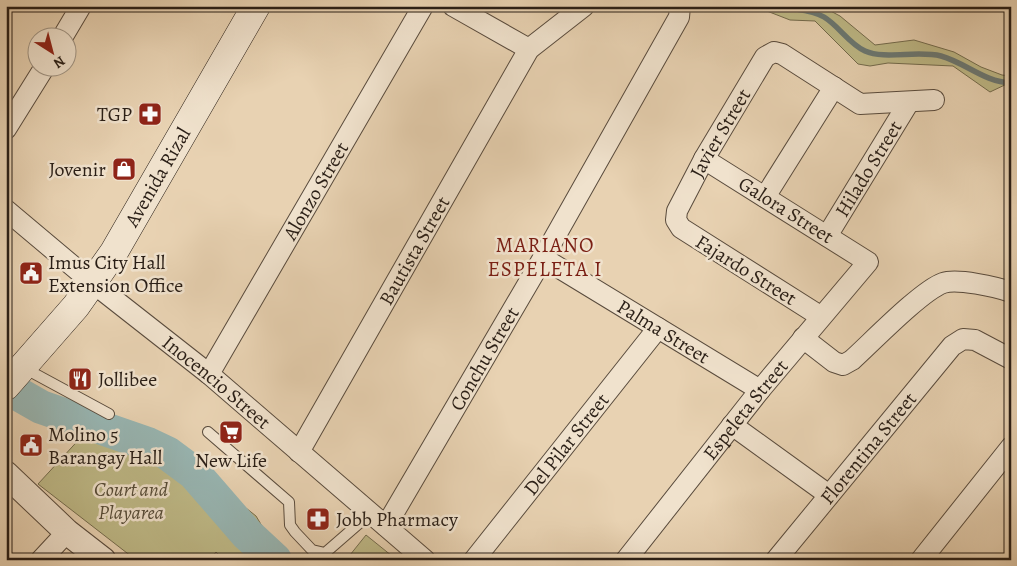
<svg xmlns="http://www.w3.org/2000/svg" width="1017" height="566" font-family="Alegreya,serif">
  <rect width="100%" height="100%" fill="#e8d2b2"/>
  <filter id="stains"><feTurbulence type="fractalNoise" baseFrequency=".004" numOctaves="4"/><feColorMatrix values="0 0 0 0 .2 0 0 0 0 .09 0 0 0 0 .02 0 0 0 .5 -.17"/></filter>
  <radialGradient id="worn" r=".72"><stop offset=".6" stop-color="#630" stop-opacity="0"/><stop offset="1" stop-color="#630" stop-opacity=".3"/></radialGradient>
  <path fill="#beb987" stroke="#746c4e" d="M754 6H821L840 16 875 45 914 40 954 52 981 67 1002 75 1011 76V82L990 92 953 66 888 63 870 66 858 64 815 21 790 20Z
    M19 389 174 445 197 463 217 485 256 516 268 536 295 560H223L216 552 210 560H136L38 484 84 434 127 449 34 414 10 401Z
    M366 535 397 560H346Z"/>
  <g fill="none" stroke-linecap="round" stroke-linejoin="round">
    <path stroke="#6c7974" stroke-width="5.5" d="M780 6C795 10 811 9 824 17 839 26 849 44 865 51 885 60 917 50 941 56 966 63 984 82 1011 83"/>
    <path stroke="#98b6b3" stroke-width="34" d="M6 387 41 407 148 444 167 453 194 473 247 534 275 560"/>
    <g stroke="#594b3d" stroke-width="12">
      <path id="service" d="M24 368 109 414
        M208 432 289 502 290 525 295 532 312 550 325 553 371 513"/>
    </g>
    <g stroke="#594b3d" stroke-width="22">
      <g id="minor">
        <path d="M453 6 529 49"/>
        <path d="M62 38 81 6"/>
        <path d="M6 129 44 68"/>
        <path d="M765 197 834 87"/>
        <path id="s1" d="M6 210 93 283 209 374 425 560"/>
        <path id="s2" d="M827 236 909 102"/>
        <path id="s3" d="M543 258 760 390"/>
        <path id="s4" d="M820 316 681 228 676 220 677 211 704 159 765 57 774 52 782 54 860 104 934 100"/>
        <path d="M803 338 834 362 843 365 852 360C872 342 921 291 943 283 957 278 996 287 1011 292"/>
        <path id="s5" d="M209 374 423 6"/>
        <path d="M732 425 829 495"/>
        <path id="s6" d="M299 452 529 49 584 6"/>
        <path id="s7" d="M386 526 543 258 679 17 680 6"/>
        <path d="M41 560 67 532"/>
        <path id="s8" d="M474 560 658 328"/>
        <path id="s9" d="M626 560 760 390 868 262 704 159"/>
        <path id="s10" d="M776 560 952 346 963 339 975 340 1011 359"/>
        <path d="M921 560 1011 447"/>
      </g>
    </g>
    <g stroke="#594b3d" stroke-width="27">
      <path id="tertiary" d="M6 474 67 532 103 560"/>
    </g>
    <g stroke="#291e16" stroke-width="29">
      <g id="secondary">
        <path id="s11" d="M6 386 76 306 114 252 256 6"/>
      </g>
    </g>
    <use href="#service" stroke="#f0e2cd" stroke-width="10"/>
    <use href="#minor" stroke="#f0e2cd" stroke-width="20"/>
    <use href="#tertiary" stroke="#f0e2cd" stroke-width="25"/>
    <use href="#secondary" stroke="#f0e2cd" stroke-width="28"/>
  </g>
  <defs>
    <g id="pharmacy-square" transform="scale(1.25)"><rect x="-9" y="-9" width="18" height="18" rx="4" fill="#8f2418" stroke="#f0e2cd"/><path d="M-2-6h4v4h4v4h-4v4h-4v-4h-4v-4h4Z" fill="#fff"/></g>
    <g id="shop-square" transform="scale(1.25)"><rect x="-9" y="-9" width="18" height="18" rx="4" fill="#8f2418" stroke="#f0e2cd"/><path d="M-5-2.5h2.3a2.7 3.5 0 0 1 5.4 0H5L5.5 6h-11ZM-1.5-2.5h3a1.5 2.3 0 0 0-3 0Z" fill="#fff"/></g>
    <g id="civic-square" transform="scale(1.25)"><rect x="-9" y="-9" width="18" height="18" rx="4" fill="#8f2418" stroke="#f0e2cd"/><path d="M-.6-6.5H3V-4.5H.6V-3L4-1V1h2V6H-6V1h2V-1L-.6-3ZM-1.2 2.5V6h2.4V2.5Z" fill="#fff"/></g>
    <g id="restaurant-square" transform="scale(1.25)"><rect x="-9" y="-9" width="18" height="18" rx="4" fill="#8f2418" stroke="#f0e2cd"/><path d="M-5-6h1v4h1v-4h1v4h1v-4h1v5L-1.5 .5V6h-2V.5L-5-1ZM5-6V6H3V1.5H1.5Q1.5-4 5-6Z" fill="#fff"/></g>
    <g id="supermarket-square" transform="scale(1.25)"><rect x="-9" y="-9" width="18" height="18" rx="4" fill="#8f2418" stroke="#f0e2cd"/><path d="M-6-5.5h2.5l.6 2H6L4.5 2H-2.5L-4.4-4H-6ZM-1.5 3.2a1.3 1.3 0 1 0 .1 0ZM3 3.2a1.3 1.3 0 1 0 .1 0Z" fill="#fff"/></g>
  </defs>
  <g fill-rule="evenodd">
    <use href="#pharmacy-square" x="150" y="114"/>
    <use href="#shop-square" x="124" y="169"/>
    <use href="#civic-square" x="31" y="273"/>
    <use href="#restaurant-square" x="80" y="379"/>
    <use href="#supermarket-square" x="231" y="432"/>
    <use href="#civic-square" x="31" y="445"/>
    <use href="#pharmacy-square" x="318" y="519"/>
  </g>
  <g text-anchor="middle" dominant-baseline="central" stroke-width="5" stroke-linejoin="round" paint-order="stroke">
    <g font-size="20" fill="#291e16" stroke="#f0e2cd" text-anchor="start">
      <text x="132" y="114" text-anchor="end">TGP</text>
      <text x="106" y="169" text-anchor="end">Jovenir</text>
      <text x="48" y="262">Imus City Hall<tspan x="48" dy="23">Extension Office</tspan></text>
      <text x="98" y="379">Jollibee</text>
      <text x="48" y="434">Molino 5<tspan x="48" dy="23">Barangay Hall</tspan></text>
      <text x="231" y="460" text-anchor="middle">New Life</text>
      <text x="336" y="519">Jobb Pharmacy</text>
    </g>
    <g font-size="20" fill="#291e16" stroke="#f0e2cd">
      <text stroke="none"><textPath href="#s4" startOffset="272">Javier Street</textPath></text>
      <text stroke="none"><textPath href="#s2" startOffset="79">Hilado Street</textPath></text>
      <text stroke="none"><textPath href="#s11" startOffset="259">Avenida Rizal</textPath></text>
      <text stroke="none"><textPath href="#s5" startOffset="212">Alonzo Street</textPath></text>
      <text transform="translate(786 210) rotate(32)">Galora Street</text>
      <text stroke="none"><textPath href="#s6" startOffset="232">Bautista Street</textPath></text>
      <text transform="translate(746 270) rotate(32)">Fajardo Street</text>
      <text stroke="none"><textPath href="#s3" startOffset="141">Palma Street</textPath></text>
      <text stroke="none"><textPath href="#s7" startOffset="194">Conchu Street</textPath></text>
      <text stroke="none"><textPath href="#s1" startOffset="272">Inocencio Street</textPath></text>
      <text stroke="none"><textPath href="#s9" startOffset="192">Espeleta Street</textPath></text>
      <text stroke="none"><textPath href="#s8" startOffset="148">Del Pilar Street</textPath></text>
      <text stroke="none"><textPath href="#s10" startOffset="145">Florentina Street</textPath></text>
    </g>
    <g font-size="20" font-style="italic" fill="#564c38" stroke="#f0e2cd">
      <text x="131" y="489">Court and<tspan x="131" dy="23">Playarea</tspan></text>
    </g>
    <g font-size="21" letter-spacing="1" fill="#7a1f14" stroke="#f0e2cd">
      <text x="545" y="245">MARIANO<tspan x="545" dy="24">ESPELETA I</tspan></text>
    </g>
  </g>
  <rect width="1017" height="566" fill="none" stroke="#e8d2b2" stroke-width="25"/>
  <rect x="8" y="8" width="1002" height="551" fill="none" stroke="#291e16" stroke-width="2.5"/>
  <rect x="12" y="12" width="992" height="541" fill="none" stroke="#291e16"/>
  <g transform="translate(52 52) rotate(144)"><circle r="24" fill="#f0e2cd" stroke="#a09484"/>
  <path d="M0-4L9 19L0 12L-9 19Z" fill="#8f2418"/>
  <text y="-8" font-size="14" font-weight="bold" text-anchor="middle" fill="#291e16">N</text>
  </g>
  <rect width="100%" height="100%" filter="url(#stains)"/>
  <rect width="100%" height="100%" fill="url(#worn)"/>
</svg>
